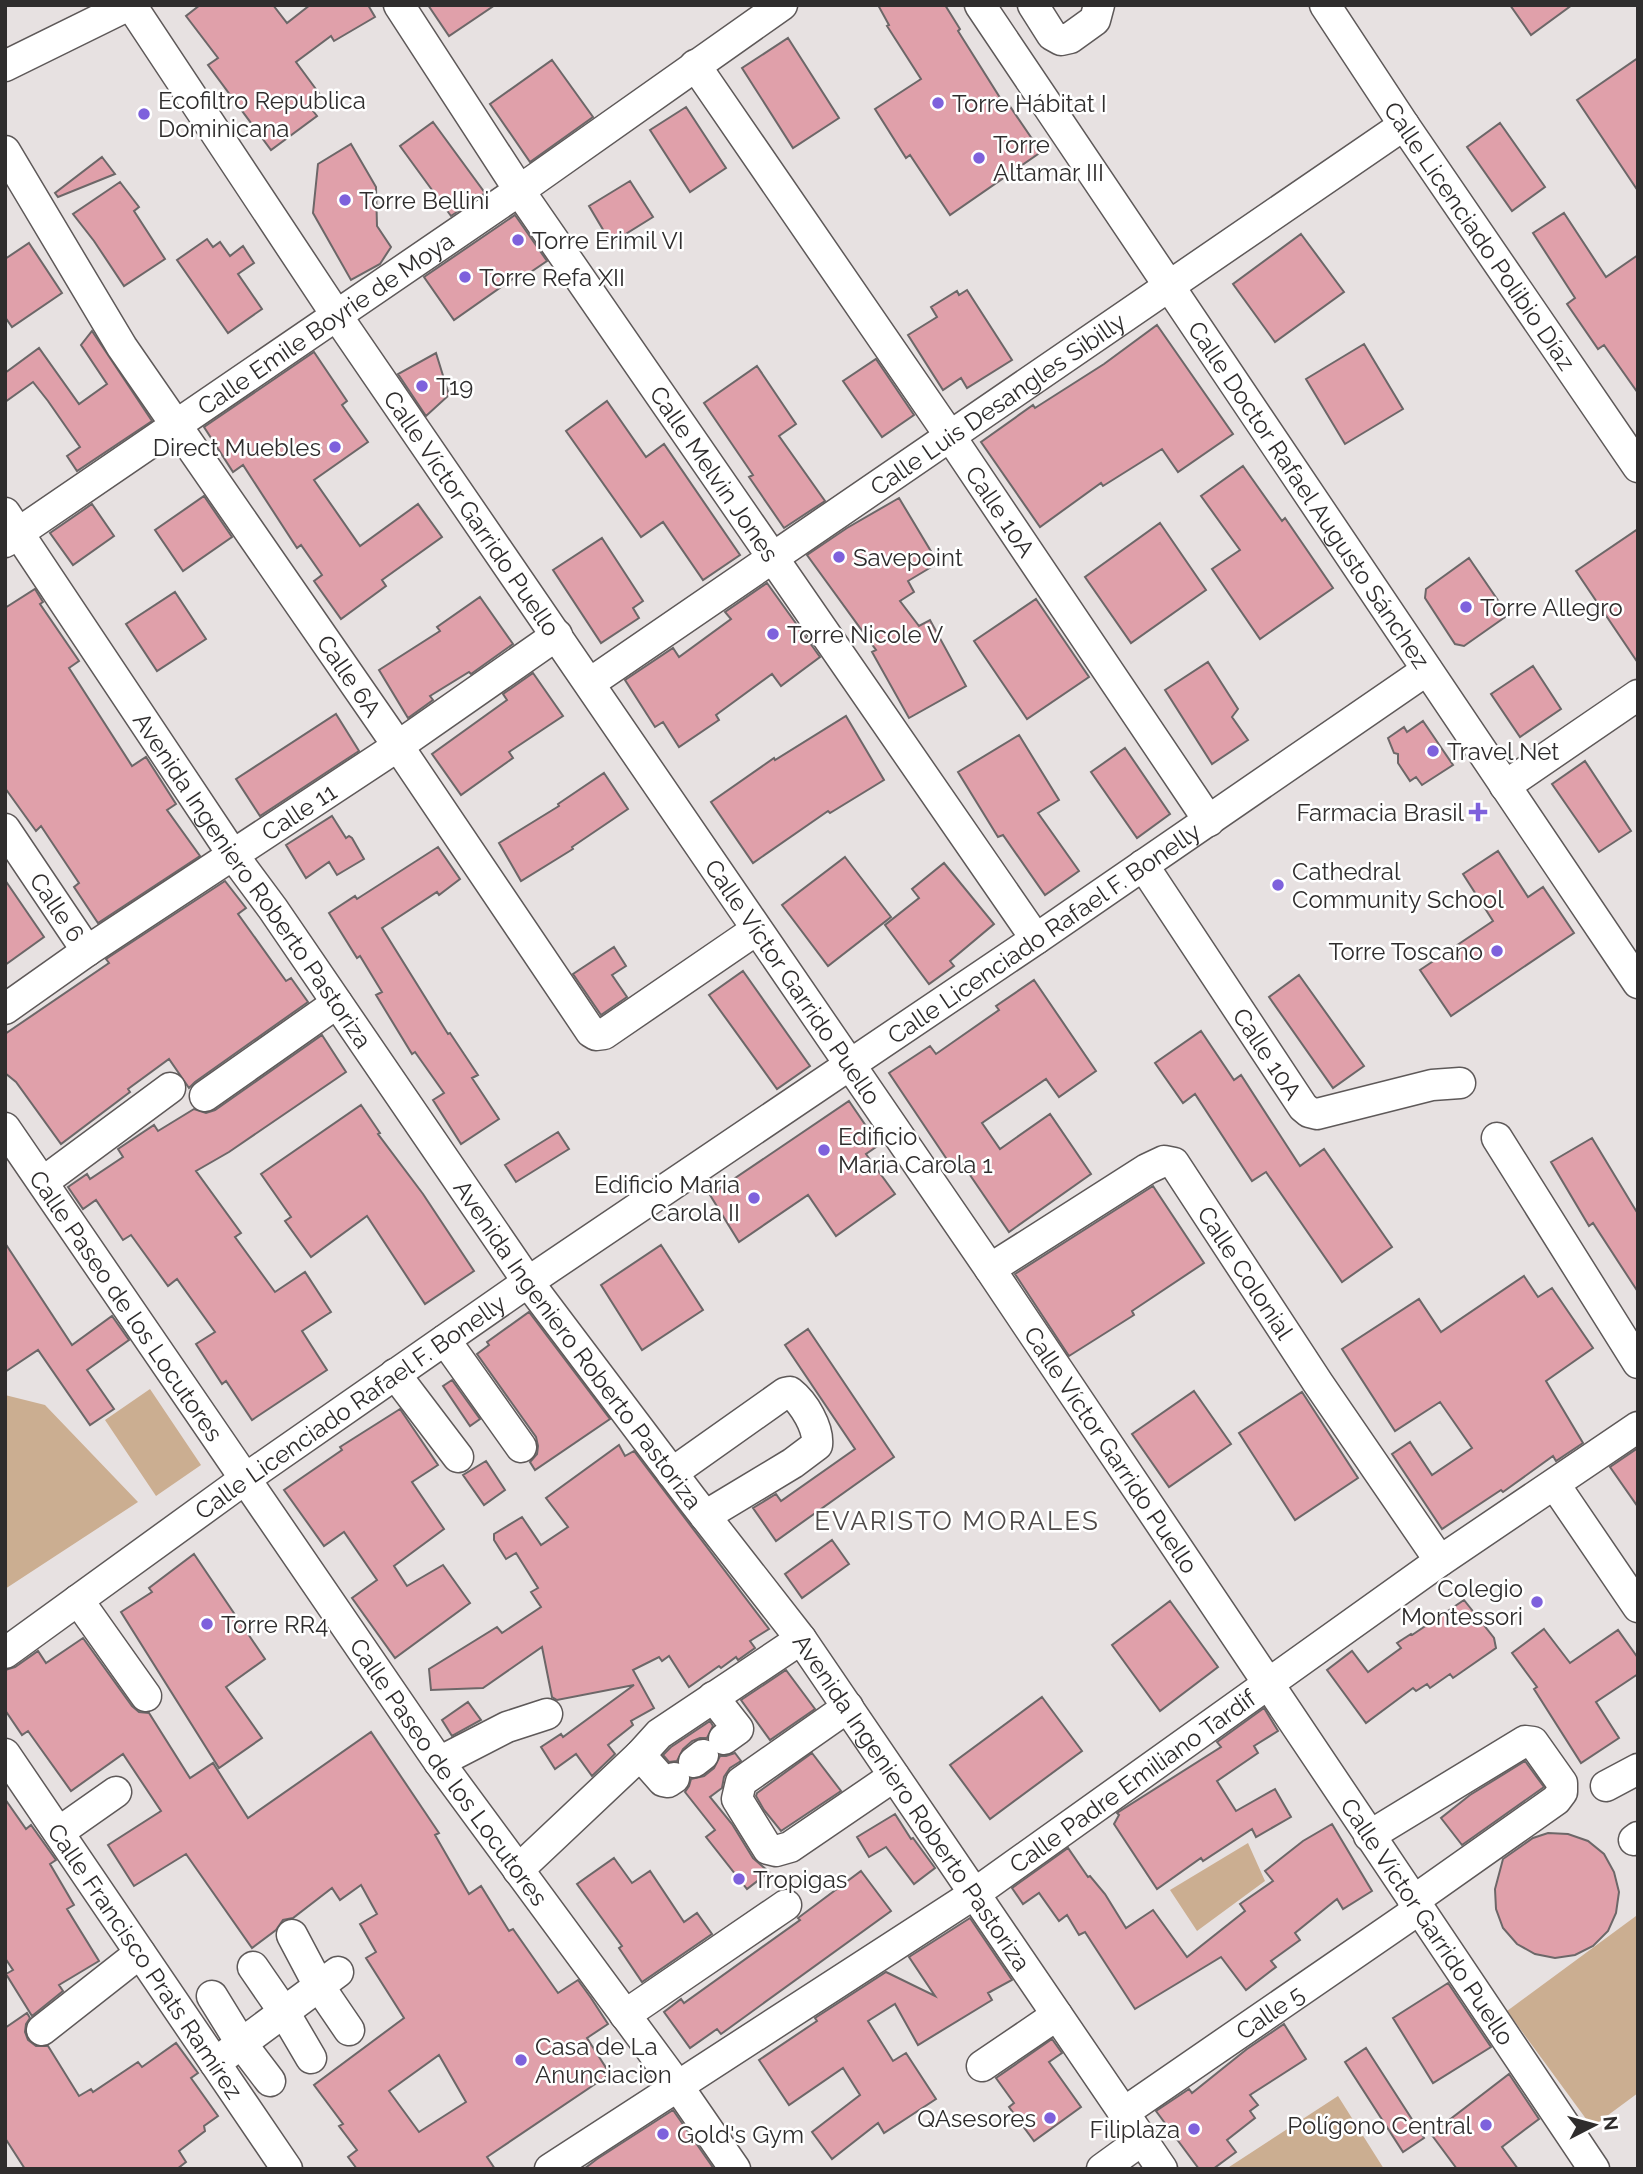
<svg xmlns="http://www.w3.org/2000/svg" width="1643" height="2174" font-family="Raleway,sans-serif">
  <rect width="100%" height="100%" fill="#e7e1e1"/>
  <path fill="#cbae91" d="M150 1389 201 1465 156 1496 105 1420Z
    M5 1395 45 1405 138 1502 5 1589Z
    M1248 1843 1265 1881 1197 1931 1170 1890Z
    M1636 1916 1638 2093 1592 2127 1507 2011Z
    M1338 2096 1384 2169H1226Z"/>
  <path fill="#e0a0aa" stroke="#6c6768" stroke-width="2" fill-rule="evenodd" d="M200 5H273L287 23 310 5H368L375 17 334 41 331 36 296 62 321 96 309 106 317 116 271 150 208 65 218 58 186 16Z
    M428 5H495L449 36Z
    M878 5H945L960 29 958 31 1004 104 1007 102 1041 152 950 215 910 155 906 158 875 109 921 79 887 26 889 25Z
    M1510 5H1572L1531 35Z
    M788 38 839 118 793 148 742 68Z
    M1638 58V191L1577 100Z
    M552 60 593 117 530 162 490 104Z
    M686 107 726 168 690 192 650 130Z
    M433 122 485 193 451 216 400 146Z
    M1500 123 1545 187 1512 211 1467 147Z
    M351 144 376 187 377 226 391 247 380 264 351 280 313 213 318 164Z
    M102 157 115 174 58 197 55 193Z
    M630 181 653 217 611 243 589 206Z
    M120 182 139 207 134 211 165 259 124 286 94 241 73 214Z
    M1564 213 1606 277 1638 255V393L1604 345 1598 349 1567 304 1575 298 1533 233Z
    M515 215 547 261 516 282 514 278 454 320 424 277Z
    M1301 234 1344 292 1275 342 1233 284Z
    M207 239 213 247 220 242 230 256 243 246 254 263 238 274 262 309 228 333 177 260Z
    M29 243 62 293 12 327 5 317V259Z
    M967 290 1012 360 967 388 961 378 943 390 908 335 937 317 931 307 957 291 959 295Z
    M1157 325 1233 434 1178 472 1162 449 1103 486 1101 483 1040 527 981 442 1033 405 1035 408 1104 364Z
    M92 331 152 421 77 471 67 456 80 447 48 401 33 382 5 402V373L39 348 79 404 107 384 81 345Z
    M1364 344 1403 409 1345 444 1306 379Z
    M314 352 347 401 342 405 368 442 314 480 360 546 418 504 442 537 382 580 386 586 341 619 314 581 322 575 301 545 297 548 243 465 233 472 204 427Z
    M436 353 449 395 426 416 398 374Z
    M876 359 914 415 882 437 843 381Z
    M757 366 796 424 779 436 825 501 784 528 749 477 753 475 704 403Z
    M607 401 646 457 664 444 740 555 703 580 663 522 641 537 566 431Z
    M1243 466 1282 521 1285 518 1333 588 1260 639 1212 569 1240 550 1201 496Z
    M204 496 232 537 183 571 155 530Z
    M899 498 938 563 908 581 914 592 900 601 919 626 930 620 966 686 909 718 872 652 876 650 807 555 847 528Z
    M92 504 114 536 73 565 50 533Z
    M1160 523 1206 590 1131 643 1085 577Z
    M1638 529V663L1576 571Z
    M602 538 643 601 633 608 639 618 601 643 553 570Z
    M1469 558 1508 615 1464 646 1455 644 1425 598 1426 589Z
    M767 583 820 657 781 686 772 674 716 715 719 720 679 747 663 722 655 727 625 680 673 648 679 657 731 619 725 612Z
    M35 589 43 602 40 604 79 661 69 668 132 766 146 757 176 804 167 810 200 856 98 923 74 887 79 883 41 826 36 831 5 788V608Z
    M175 592 206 639 157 671 126 624Z
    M480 597 513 644 471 674 469 672 430 696 433 700 408 718 379 670 440 631 437 627Z
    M1036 599 1089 677 1027 719 974 641Z
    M1208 662 1238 709 1232 717 1248 740 1212 764 1165 690Z
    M1533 666 1561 709 1520 737 1491 694Z
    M533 673 563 716 509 752 513 758 461 795 432 754 507 700 503 694Z
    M336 714 359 751 260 816 236 779Z
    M846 716 884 780 830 813 828 811 753 863 711 802 774 758 775 760Z
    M1423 721 1453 765 1422 785 1416 777 1410 781 1398 763V754L1394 753 1388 738 1404 727 1407 732Z
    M1019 735 1059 800 1038 813 1079 871 1045 895 1003 835 998 837 958 772Z
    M1125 748 1170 814 1137 838 1091 772Z
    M1585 761 1631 831 1599 852 1552 784Z
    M604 773 628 809 572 847 573 849 521 881 499 843 559 806 558 804Z
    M332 816 346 838 349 836 352 838 364 859 337 875 329 862 306 878 286 845Z
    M438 847 460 879 439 895 437 892 382 928 448 1034 450 1033 478 1075 472 1078 499 1119 461 1144 433 1100 444 1093 415 1052 412 1054 376 995 382 992 360 956 357 958 329 913 355 896 357 899Z
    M1498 851 1528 897 1543 887 1574 933 1451 1016 1420 970 1493 921 1463 874Z
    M845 857 891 917 828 966 782 905Z
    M944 863 994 924 950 961 954 966 929 984 885 925 919 898 912 889Z
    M5 880 44 937 5 965Z
    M225 881 246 908 238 914 286 981 291 978 308 1002 195 1082 189 1088 169 1059 128 1089 130 1092 61 1144 16 1082 5 1073V1034L109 963 106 959Z
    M614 947 626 966 612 975 627 997 601 1015 573 974Z
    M743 971 810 1066 777 1089 709 995Z
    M1299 975 1364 1066 1333 1088 1269 997Z
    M1034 980 1096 1071 1059 1097 1046 1079 982 1123 1000 1149 1050 1114 1091 1174 1009 1232 959 1159 950 1164 889 1073 930 1046 936 1054 999 1010 996 1006Z
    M1201 1031 1234 1080 1241 1075 1300 1166 1324 1149 1392 1247 1342 1282 1266 1172 1252 1181 1195 1094 1183 1103 1155 1063Z
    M322 1035 346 1072 229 1152 196 1171 241 1233 235 1237 275 1292 305 1272 331 1312 302 1331 327 1370 252 1420 226 1381 222 1384 196 1344 215 1332 177 1279 168 1286 131 1235 123 1240 96 1200 83 1209 68 1187 87 1174 90 1179 123 1157 118 1149 154 1125 158 1131 194 1109 206 1113 215 1110Z
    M849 1101 879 1145 866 1154 895 1194 836 1236 808 1195 739 1242 710 1195Z
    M361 1105 380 1133 378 1134 423 1194 474 1271 425 1304 367 1216 311 1257 285 1221 291 1217 261 1174Z
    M558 1132 569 1149 516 1182 505 1165Z
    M1592 1138 1638 1214V1292L1593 1223 1589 1226 1551 1162Z
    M1153 1186 1204 1263 1132 1311 1134 1315 1069 1356 1015 1274Z
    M5 1243 72 1345 112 1316 129 1340 87 1370 114 1409 90 1425 38 1350 5 1372Z
    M661 1245 703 1310 642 1350 601 1285Z
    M1524 1276 1538 1297 1552 1288 1593 1348 1546 1381 1583 1443 1556 1461 1553 1456 1503 1492 1501 1490 1442 1529 1392 1454 1410 1442 1432 1475 1472 1448 1440 1402 1395 1431 1342 1349 1419 1299 1441 1332Z
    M529 1312 610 1419 535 1470 530 1462 537 1454 538 1446 536 1437 477 1354 489 1345 487 1342Z
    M808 1329 894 1457 776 1541 753 1508 776 1494 781 1501 855 1449 785 1345Z
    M452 1380 480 1419 470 1426 443 1386Z
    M1194 1391 1231 1444 1169 1487 1132 1434Z
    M1302 1392 1358 1478 1295 1520 1239 1433Z
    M400 1409 438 1465 412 1482 444 1529 394 1566 407 1586 443 1565 470 1603 395 1658 352 1598 377 1580 344 1532 324 1546 284 1490 342 1450 340 1447Z
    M619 1445 625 1456 634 1451 769 1629 750 1641 755 1648 738 1660 736 1657 721 1668 719 1666 689 1687 669 1656 662 1661 659 1657 633 1670 654 1708 631 1721 633 1725 608 1745 615 1754 592 1776 576 1754 555 1769 541 1747 561 1734 563 1737 634 1685 557 1700 552 1697 542 1647 483 1688 431 1690 429 1669 497 1627 502 1633 541 1607 531 1592 538 1588 516 1553 506 1559 494 1540V1534L522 1517 541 1545 568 1527 546 1498Z
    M1638 1448V1507L1610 1467Z
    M486 1461 505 1490 484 1505 463 1475Z
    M832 1540 849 1564 802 1598 785 1574Z
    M194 1554 265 1659 226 1687 262 1738 219 1768 121 1612 152 1592 149 1588Z
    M1464 1600 1494 1638 1496 1648 1453 1678 1450 1674 1430 1688 1427 1684 1416 1691 1413 1688 1366 1723 1327 1670 1352 1651 1368 1672 1401 1648 1397 1643 1411 1634 1412 1635Z
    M1170 1601 1218 1667 1160 1711 1112 1645Z
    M1544 1629 1570 1663 1618 1630 1638 1658V1674L1596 1702 1619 1738 1581 1763 1534 1689 1537 1687 1512 1653Z
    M83 1638 132 1706 139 1712 149 1713 190 1778 213 1763 248 1818 371 1732 439 1833 435 1835 469 1894 481 1886 509 1931 513 1929 558 1993 578 1980 591 1998 608 2024 587 2038 610 2074 487 2157 495 2169H357L348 2157 357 2150 339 2126 343 2124 314 2085 404 2018 366 1958 376 1952 360 1924 377 1914 361 1885 340 1900 332 1888 293 1918 283 1920 276 1930 252 1948 186 1854 134 1886 108 1845 161 1811 123 1754 71 1791 28 1731 22 1735 5 1710V1670L15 1667 38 1651 46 1663ZM439 2055 466 2102 419 2132 389 2091Z
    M786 1670 815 1709 770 1740 741 1700Z
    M1042 1697 1082 1751 990 1819 950 1765Z
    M468 1702 481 1720 452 1736 442 1720Z
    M1264 1708 1278 1731 1254 1746 1258 1753 1217 1781 1236 1811 1275 1789 1291 1817 1256 1837 1252 1829 1203 1861 1201 1858 1157 1889 1114 1824 1119 1815 1117 1813 1221 1747 1217 1742Z
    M710 1721 713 1726 707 1738H700L692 1741 683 1749 677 1761 669 1762 663 1755 671 1747Z
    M735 1753 741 1761 730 1768 724 1777 722 1788 710 1797 732 1824 753 1858 769 1872 747 1889 706 1837 715 1830 685 1792 689 1786 691 1779 704 1776 714 1768 720 1756H726Z
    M812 1753 841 1791 781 1831 764 1810 756 1796 757 1793Z
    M1525 1761 1544 1787 1462 1845 1441 1818 1470 1795Z
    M5 1799 26 1829 31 1825 56 1860 50 1864 74 1905 67 1909 99 1961 59 1985 63 1991 32 2016 6 1974 13 1970 5 1958Z
    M895 1814 911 1839 913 1838 935 1868 914 1884 886 1847 869 1857 857 1837Z
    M1332 1824 1372 1891 1343 1909 1337 1899 1295 1933 1300 1940 1271 1961 1276 1967 1246 1990 1221 1957 1135 2009 1085 1932 1079 1935 1067 1915 1059 1921 1039 1893 1023 1904 1012 1888 1068 1848 1088 1877 1090 1876 1105 1894 1126 1928 1153 1910 1187 1957 1245 1911 1240 1904 1273 1881 1265 1871 1303 1841Z
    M1548 1833 1568 1834 1588 1841 1604 1854 1614 1872 1619 1892 1616 1913 1608 1931 1593 1946 1575 1955 1555 1958 1535 1954 1517 1944 1503 1928 1496 1909 1495 1889 1503 1859 1533 1838Z
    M614 1858 632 1883 650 1871 684 1922 697 1913 712 1934 642 1982 619 1948 622 1946 577 1884Z
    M861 1871 891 1911 721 2034 717 2029 690 2048 664 2012 681 1999 684 2003 800 1920 798 1918Z
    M970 1918 1012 1980 988 1993 992 2000 918 2045 895 2004 868 2021 893 2061 906 2053 936 2099 884 2133 878 2123 832 2159 812 2132 860 2095 843 2068 789 2105 759 2060 817 2021 815 2018 886 1972 935 1996 909 1957Z
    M1448 1983 1491 2047 1433 2083 1393 2018Z
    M27 2013 30 2018 26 2024 25 2032 28 2040 36 2046H48L79 2096 91 2089 93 2092 138 2062 142 2067 176 2043 198 2073 191 2078 218 2116 204 2126 205 2131 179 2151 186 2162 177 2169H25L5 2138V2028Z
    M1284 2024 1306 2059 1250 2095 1258 2105 1250 2111 1255 2118 1227 2140 1236 2152 1213 2169H1199L1156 2111 1189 2089 1192 2093 1247 2049Z
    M1052 2039 1062 2053 1049 2062 1081 2107 1034 2141 1009 2107 1014 2103 996 2078Z
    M1366 2048 1424 2138 1403 2152 1345 2062Z
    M1509 2074 1539 2119 1502 2147 1518 2169H1457L1431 2134Z
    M673 2110 714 2169H584L597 2159Z"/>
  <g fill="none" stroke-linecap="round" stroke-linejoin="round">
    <g stroke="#5e5959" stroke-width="33">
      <g id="minor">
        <path id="s1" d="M131 5 337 316 990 1269 1594 2169"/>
        <path id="s2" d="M399 5 523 196 1036 939"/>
        <path id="s3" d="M980 5 1638 983"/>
        <path d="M1033 5 1052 35 1061 40 1070 38 1095 20 1099 5"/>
        <path id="s4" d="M1325 5 1404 125 1638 467"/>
        <path id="s5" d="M695 65 950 436 1209 821"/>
        <path d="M5 66 129 5"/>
        <path id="s6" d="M5 151 122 347 398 746 591 1032 596 1035 604 1034 756 930"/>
        <path id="s7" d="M5 513 233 855 273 909 528 1282 691 1498 801 1639 1162 2169"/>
        <path id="s8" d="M5 542 520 190 782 5"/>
        <path id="s9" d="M590 683 1404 125"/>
        <path d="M1505 786 1638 695"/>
        <path id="s10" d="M5 829 87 951"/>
        <path id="s11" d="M1143 865 1303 1107 1309 1112 1317 1114 1432 1085 1460 1083"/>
        <path id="s12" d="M5 1009 87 951 398 746 557 635"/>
        <path d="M205 1096 337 1003"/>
        <path id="s13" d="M5 1128 439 1762 677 2085 735 2169"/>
        <path d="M1497 1138 1638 1363"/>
        <path d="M43 1182 170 1088"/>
        <path id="s14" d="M990 1269 1147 1169 1164 1161 1174 1163 1318 1383 1440 1561"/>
        <path d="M445 1340 521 1447"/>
        <path d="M395 1374 458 1457"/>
        <path d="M672 1473 785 1393 790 1392C804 1403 819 1428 817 1445L793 1463 705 1516"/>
        <path d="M1555 1485 1638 1607"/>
        <path d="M78 1600 146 1696"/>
        <path id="s15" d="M5 1653 245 1479 528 1282 1036 939 1427 670"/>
        <path d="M713 1697 738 1729 724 1739"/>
        <path d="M848 1707 741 1782 737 1799 768 1849 776 1851 790 1847 894 1776"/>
        <path id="s16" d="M5 1754 287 2169"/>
        <path d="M640 1755 663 1781 668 1782 674 1778"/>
        <path d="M439 1762 507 1727 547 1714"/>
        <path d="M694 1762 703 1755"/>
        <path d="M1606 1786 1638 1769"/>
        <path d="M59 1832 116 1792"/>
        <path d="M1369 1836 1525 1741 1533 1742 1562 1783V1792L1556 1800 1413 1901"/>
        <path d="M1634 1840 1638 1837"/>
        <path d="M518 1870 640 1755 659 1734 801 1639"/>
        <path d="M292 1935 319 1986 349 2030"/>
        <path d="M253 1967 284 2012 311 2058"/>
        <path d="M212 1996 241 2043 270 2081"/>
        <path d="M625 2015 786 1905"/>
        <path d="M42 2030 140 1953"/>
        <path d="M215 2063 338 1972"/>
        <path d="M982 2066 1057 2015"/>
        <path id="s17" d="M1123 2113 1418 1910"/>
        <path id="s18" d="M550 2169 974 1894 1440 1561 1638 1427"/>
        <path d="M1102 2169 1142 2140"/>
      </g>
    </g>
    <use href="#minor" stroke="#fff" stroke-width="30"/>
  </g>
  <g fill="#7e61dc" stroke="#fff" stroke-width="2.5">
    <circle cx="938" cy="103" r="7"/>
    <circle cx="144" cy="114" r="7"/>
    <circle cx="979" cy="158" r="7"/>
    <circle cx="345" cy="200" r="7"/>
    <circle cx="518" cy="240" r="7"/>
    <circle cx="465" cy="277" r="7"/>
    <circle cx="422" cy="386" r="7"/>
    <circle cx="335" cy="447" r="7"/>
    <circle cx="839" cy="557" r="7"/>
    <circle cx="1466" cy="607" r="7"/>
    <circle cx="773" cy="634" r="7"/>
    <circle cx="1433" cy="751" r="7"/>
    <path d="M1474.5 801.5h7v7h7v7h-7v7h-7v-7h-7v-7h7z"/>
    <circle cx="1278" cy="885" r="7"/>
    <circle cx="1497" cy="951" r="7"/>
    <circle cx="824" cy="1150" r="7"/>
    <circle cx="754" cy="1198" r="7"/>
    <circle cx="1537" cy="1602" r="7"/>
    <circle cx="207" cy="1624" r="7"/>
    <circle cx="739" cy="1879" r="7"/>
    <circle cx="521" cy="2060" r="7"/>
    <circle cx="1050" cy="2118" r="7"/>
    <circle cx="1486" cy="2125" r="7"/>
    <circle cx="1194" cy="2129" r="7"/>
    <circle cx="663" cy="2134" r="7"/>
  </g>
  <g text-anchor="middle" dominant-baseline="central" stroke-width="5" stroke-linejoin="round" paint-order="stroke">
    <g font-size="24" fill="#2f2d2d" stroke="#fff" text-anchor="start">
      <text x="158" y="100">Ecofiltro Republica<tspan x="158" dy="28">Dominicana</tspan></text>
      <text x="952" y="103">Torre Hábitat I</text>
      <text x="993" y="144">Torre<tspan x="993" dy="28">Altamar III</tspan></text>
      <text x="359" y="200">Torre Bellini</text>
      <text x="532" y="240">Torre Erimil VI</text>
      <text x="479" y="277">Torre Refa XII</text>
      <text x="436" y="386">T19</text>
      <text x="321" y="447" text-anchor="end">Direct Muebles</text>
      <text x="853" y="557">Savepoint</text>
      <text x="1480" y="607">Torre Allegro</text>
      <text x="787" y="634">Torre Nicole V</text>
      <text x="1447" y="751">Travel Net</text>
      <text x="1464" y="812" text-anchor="end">Farmacia Brasil</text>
      <text x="1292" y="871">Cathedral<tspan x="1292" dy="28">Community School</tspan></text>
      <text x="1483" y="951" text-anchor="end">Torre Toscano</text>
      <text x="838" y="1136">Edificio<tspan x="838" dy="28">Maria Carola 1</tspan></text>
      <text x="740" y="1184" text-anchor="end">Edificio Maria<tspan x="740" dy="28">Carola II</tspan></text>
      <text x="1523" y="1588" text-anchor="end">Colegio<tspan x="1523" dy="28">Montessori</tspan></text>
      <text x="221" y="1624">Torre RR4</text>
      <text x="753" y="1879">Tropigas</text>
      <text x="535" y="2046">Casa de La<tspan x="535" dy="28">Anunciacion</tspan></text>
      <text x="1036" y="2118" text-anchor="end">QAsesores</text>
      <text x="1472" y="2125" text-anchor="end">Polígono Central</text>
      <text x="1180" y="2129" text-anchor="end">Filiplaza</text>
      <text x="677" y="2134">Gold's Gym</text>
    </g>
    <g font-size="24" fill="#2f2d2d" stroke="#fff">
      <text stroke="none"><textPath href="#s4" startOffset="278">Calle Licenciado Polibio Díaz</textPath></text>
      <text stroke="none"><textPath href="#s8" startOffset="388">Calle Emile Boyrie de Moya</textPath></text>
      <text stroke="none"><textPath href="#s9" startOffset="494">Calle Luis Desangles Sibilly</textPath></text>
      <text stroke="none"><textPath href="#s2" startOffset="565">Calle Melvin Jones</textPath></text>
      <text stroke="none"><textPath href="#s3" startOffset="590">Calle Doctor Rafael Augusto Sánchez</textPath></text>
      <text stroke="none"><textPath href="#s5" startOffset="541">Calle 10A</textPath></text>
      <text stroke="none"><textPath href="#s1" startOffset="612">Calle Víctor Garrido Puello</textPath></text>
      <text stroke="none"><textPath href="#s6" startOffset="628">Calle 6A</textPath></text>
      <text stroke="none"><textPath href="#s12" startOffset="354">Calle 11</textPath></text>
      <text stroke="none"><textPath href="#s7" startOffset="443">Avenida Ingeniero Roberto Pastoriza</textPath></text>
      <text stroke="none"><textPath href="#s10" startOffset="94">Calle 6</textPath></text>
      <text stroke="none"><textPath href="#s15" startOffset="1264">Calle Licenciado Rafael F. Bonelly</textPath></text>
      <text stroke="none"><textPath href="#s1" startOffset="1180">Calle Víctor Garrido Puello</textPath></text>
      <text stroke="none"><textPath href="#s11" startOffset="226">Calle 10A</textPath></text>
      <text stroke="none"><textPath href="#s14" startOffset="346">Calle Colonial</textPath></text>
      <text stroke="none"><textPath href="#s13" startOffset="215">Calle Paseo de los Locutores</textPath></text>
      <text stroke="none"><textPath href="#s7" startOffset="1010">Avenida Ingeniero Roberto Pastoriza</textPath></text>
      <text stroke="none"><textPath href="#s15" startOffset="424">Calle Licenciado Rafael F. Bonelly</textPath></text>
      <text stroke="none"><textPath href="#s1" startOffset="1746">Calle Víctor Garrido Puello</textPath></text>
      <text stroke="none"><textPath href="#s13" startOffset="782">Calle Paseo de los Locutores</textPath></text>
      <text stroke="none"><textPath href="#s18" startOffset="700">Calle Padre Emiliano Tardif</textPath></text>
      <text stroke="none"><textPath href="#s7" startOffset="1577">Avenida Ingeniero Roberto Pastoriza</textPath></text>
      <text stroke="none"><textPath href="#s1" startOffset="2314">Calle Víctor Garrido Puello</textPath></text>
      <text stroke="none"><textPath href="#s16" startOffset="250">Calle Francisco Prats Ramírez</textPath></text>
      <text stroke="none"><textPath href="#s17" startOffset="178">Calle 5</textPath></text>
    </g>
    <g font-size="26" letter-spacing="2" fill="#4f4a49" stroke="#fff">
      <text x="957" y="1521">EVARISTO MORALES</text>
    </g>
  </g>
  <rect width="1643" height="2174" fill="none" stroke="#2f2d2d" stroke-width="14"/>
  <g transform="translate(1594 2125) rotate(84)" stroke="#ffffff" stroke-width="5" paint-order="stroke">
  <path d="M0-5L12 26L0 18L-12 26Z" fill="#2f2d2d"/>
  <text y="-10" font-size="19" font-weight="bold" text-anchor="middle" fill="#2f2d2d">N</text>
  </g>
</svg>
